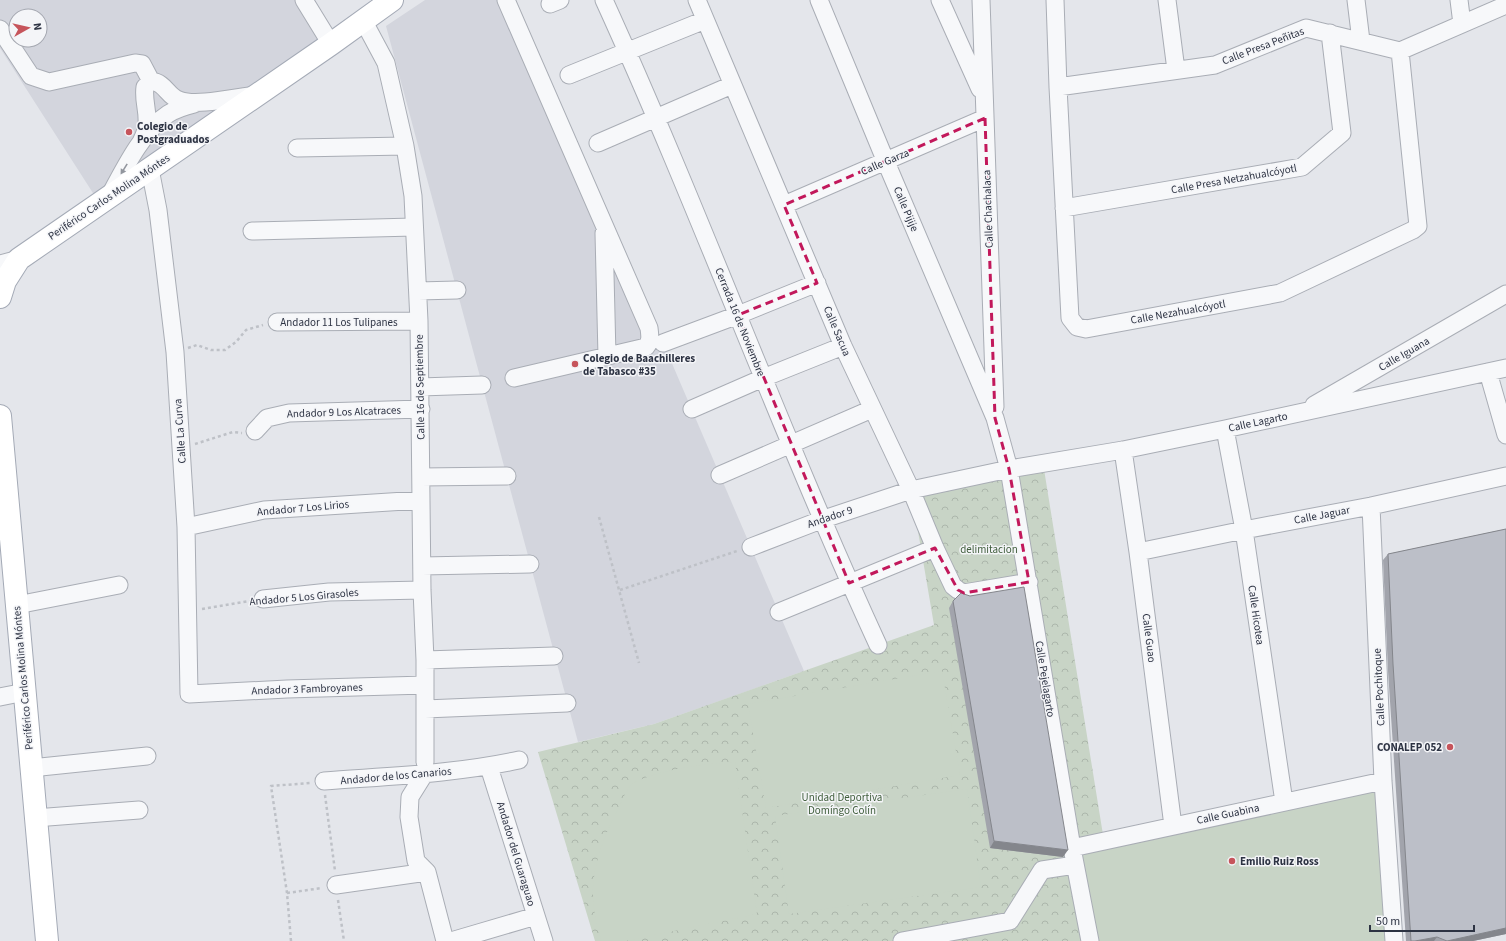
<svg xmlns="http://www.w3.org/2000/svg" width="1506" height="941" font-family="'Source Sans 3',sans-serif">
  <defs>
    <pattern id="park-crowns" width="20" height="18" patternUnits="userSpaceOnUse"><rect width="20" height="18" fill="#c8d4c6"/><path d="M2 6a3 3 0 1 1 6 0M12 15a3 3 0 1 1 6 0" fill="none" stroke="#acb6ab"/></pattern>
  </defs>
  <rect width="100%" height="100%" fill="#e4e6eb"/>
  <path fill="#d3d5dd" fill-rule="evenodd" d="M0 0H304L331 44 100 204 0 48ZM16 16H40V40H16Z
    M425 0H516L804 671 654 724 578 742 386 26Z"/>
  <path fill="url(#park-crowns)" d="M1043 463 1104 841 1122 941H595L538 752 654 724 934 625 911 490Z"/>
  <path fill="#c8d4c6" d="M942 671 960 775 766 808 748 704Z
    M735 762 757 914 625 941H601C599 930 595 919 594 908 589 874 603 838 618 809 621 803 627 788 631 785 652 770 709 763 735 762Z
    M1383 781 1394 941H1090L1072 848Z
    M967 789 981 887 789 914 775 816Z"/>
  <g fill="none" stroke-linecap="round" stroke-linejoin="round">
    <g stroke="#a9adb5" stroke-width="19">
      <path id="minor" d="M304 0 331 44
        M506 0 649 328C650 336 651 341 646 347L514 378
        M604 0C701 213 780 432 878 645
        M697 0 843 346 911 490 935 548 953 586 958 590 964 593 1029 582
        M819 0 886 162 995 418 1009 469 1072 848 1090 941
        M940 0 980 89
        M981 0 995 407
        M1055 0 1058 87 1070 318 1077 327 1086 329 1280 293 1413 230 1418 226 1400 51
        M1167 0 1176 70
        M1356 0 1361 41
        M1459 0 1462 24
        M550 4 560 0
        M363 20 386 63 405 146 413 196 419 321 422 590 425 660V762
        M0 29 31 76 49 82 135 63 142 64 151 81
        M569 75 705 20
        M1058 87 1215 65 1306 28 1400 51 1506 5
        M141 142C144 136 147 130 147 123 148 110 143 100 145 87L151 81C166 83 167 96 179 100 196 107 237 97 257 95
        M598 143 732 85
        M297 148 405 146
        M150 169 158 210 175 352 186 527 189 694 287 689 425 685
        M109 197C123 171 143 130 168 114 176 109 186 106 194 104
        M784 205 985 118
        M1064 208 1302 167 1342 133 1330 33
        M252 231 414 227
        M604 233 607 356
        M0 264 19 259
        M418 291 457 290
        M277 322 419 321
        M663 343 738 315 817 283
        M1488 372 1506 435
        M420 387 482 385
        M1314 405 1506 294
        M692 409 763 378 843 346
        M1225 429 1244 530 1284 802
        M255 431 267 418 289 413 421 409
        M1123 450 1138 552 1173 826
        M720 475 872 409
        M421 477 507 476
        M1371 506 1383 781 1394 941
        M186 527 264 510 421 500
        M751 547 821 520 911 490 1009 469 1123 450 1225 429 1506 368
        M1138 552 1244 530 1371 506 1506 476
        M422 566 530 564
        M263 599 329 592 422 590
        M17 605 119 585
        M779 612 935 548
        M425 660 554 656
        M0 697 25 692
        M425 709 567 703
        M489 767 544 941
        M31 768 147 756
        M425 773 410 797 409 817 416 861 427 872 445 941
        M324 781C389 776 455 774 519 760
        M35 818 139 810
        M1072 848 1383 781
        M336 885 427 872
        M451 941 536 916
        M902 941 1010 921 1042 870 1075 865"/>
    </g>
    <g stroke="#a4aab6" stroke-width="24">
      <path id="major" d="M0 297 5 281 19 259 331 44 392 0
        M0 416 47 941"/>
    </g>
    <path stroke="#bec1c7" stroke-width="2.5" stroke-dasharray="3 3" stroke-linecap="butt" d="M188 348 197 345 211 350H225L236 342 246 330 263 325
      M195 444 233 432 242 433
      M599 517 639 663
      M620 590 737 551
      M202 609 250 601
      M325 795 335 871
      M287 893 322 888
      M338 900 344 941
      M291 941 287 893 271 786 310 783"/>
    <use href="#minor" stroke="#f7f8fa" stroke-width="17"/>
    <use href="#major" stroke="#fff" stroke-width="22"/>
  </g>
  <path fill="#a2a4ac" d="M1506 529V934L1473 941H1406L1388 671 1383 560 1388 554Z
    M970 596 1063 857 990 848 949 608 953 601Z"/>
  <path fill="#84868c" d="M994 841 1068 850 1063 857 990 848Z
    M1506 928V934L1473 941H1447Z
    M1437 937 1434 941H1415Z"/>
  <path fill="#bcbfc8" stroke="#84868c" d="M1506 529V928L1447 941 1437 937 1415 941H1411L1393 664 1388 554Z
    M1024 587 1068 850 994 841 953 601 961 593 970 596Z"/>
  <defs><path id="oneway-solid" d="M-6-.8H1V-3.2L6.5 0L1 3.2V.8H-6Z"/></defs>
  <use fill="#92969e" href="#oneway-solid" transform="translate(124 169) rotate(122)"/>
  <path fill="none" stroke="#c2185b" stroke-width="3" stroke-dasharray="8 5" stroke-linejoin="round" d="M985 118 995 418 1009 469 1029 582 964 593 958 590 935 548 849 583 738 315 817 283 784 205Z"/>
  <g fill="#c6545b" stroke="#f4f5f8" stroke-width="1.5">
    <circle cx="129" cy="132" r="4"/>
    <circle cx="575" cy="364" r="4"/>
    <circle cx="1450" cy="747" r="4"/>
    <circle cx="1232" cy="861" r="4"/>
  </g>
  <g text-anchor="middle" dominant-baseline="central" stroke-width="3" stroke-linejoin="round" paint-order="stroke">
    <g font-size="11" fill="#2d3343" stroke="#f4f5f8">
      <text transform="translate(1263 46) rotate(-21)">Calle Presa Peñitas</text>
      <text transform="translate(885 162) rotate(-23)">Calle Garza</text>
      <text transform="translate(1234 179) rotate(-10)">Calle Presa Netzahualcóyotl</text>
      <text transform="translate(109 197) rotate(-34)">Periférico Carlos Molina Móntes</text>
      <text transform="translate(906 209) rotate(67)">Calle Pijije</text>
      <text transform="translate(988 209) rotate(-92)">Calle Chachalaca</text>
      <text transform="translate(1178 312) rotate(-10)">Calle Nezahualcóyotl</text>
      <text x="339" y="322">Andador 11 Los Tulipanes</text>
      <text transform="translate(740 322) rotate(68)">Cerrada 16 de Noviembre</text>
      <text transform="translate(837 331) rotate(67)">Calle Sacua</text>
      <text transform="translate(1404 354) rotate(-30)">Calle Iguana</text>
      <text transform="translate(420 387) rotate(-91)">Calle 16 de Septiembre</text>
      <text transform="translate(344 412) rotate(-2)">Andador 9 Los Alcatraces</text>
      <text transform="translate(1258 422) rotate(-12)">Calle Lagarto</text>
      <text transform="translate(180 431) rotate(-94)">Calle La Curva</text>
      <text transform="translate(303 508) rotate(-5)">Andador 7 Los Lirios</text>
      <text transform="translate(1322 515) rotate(-11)">Calle Jaguar</text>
      <text transform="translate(830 517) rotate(-19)">Andador 9</text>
      <text transform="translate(304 597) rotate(-5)">Andador 5 Los Girasoles</text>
      <text transform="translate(1256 615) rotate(82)">Calle Hicotea</text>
      <text transform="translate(1149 638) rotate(83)">Calle Guao</text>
      <text transform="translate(23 678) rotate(-95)">Periférico Carlos Molina Móntes</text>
      <text transform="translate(1045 679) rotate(81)">Calle Pejelagarto</text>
      <text transform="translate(1379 687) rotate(-93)">Calle Pochitoque</text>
      <text transform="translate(307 689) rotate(-2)">Andador 3 Fambroyanes</text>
      <text transform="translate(396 776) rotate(-5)">Andador de los Canarios</text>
      <text transform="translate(1228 814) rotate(-12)">Calle Guabina</text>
      <text transform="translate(516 854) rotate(73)">Andador del Guaraguao</text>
    </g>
    <g font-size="11" font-weight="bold" fill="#2d3343" stroke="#f4f5f8" text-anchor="start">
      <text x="137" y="126">Colegio de<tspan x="137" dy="13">Postgraduados</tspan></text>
      <text x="583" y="358">Colegio de Baachilleres<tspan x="583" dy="13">de Tabasco #35</tspan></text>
      <text x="1442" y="747" text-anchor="end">CONALEP 052</text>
      <text x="1240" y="861">Emilio Ruiz Ross</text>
    </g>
    <g font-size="11" fill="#3f5d3b" stroke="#f4f5f8">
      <text x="989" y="549">delimitacion</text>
      <text x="842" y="797">Unidad Deportiva<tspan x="842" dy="13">Domíngo Colín</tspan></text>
    </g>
  </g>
  <g transform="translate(28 28) rotate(82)"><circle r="19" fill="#f4f5f8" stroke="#a4a7b0"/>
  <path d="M0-3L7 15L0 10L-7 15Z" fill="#c6545b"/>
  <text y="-6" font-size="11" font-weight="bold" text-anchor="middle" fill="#2d3343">N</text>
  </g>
  <path d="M1370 925v6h104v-6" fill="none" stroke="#2d3343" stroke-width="2"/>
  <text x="1376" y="925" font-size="12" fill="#2d3343" stroke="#f4f5f8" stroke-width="3" paint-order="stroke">50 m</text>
</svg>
